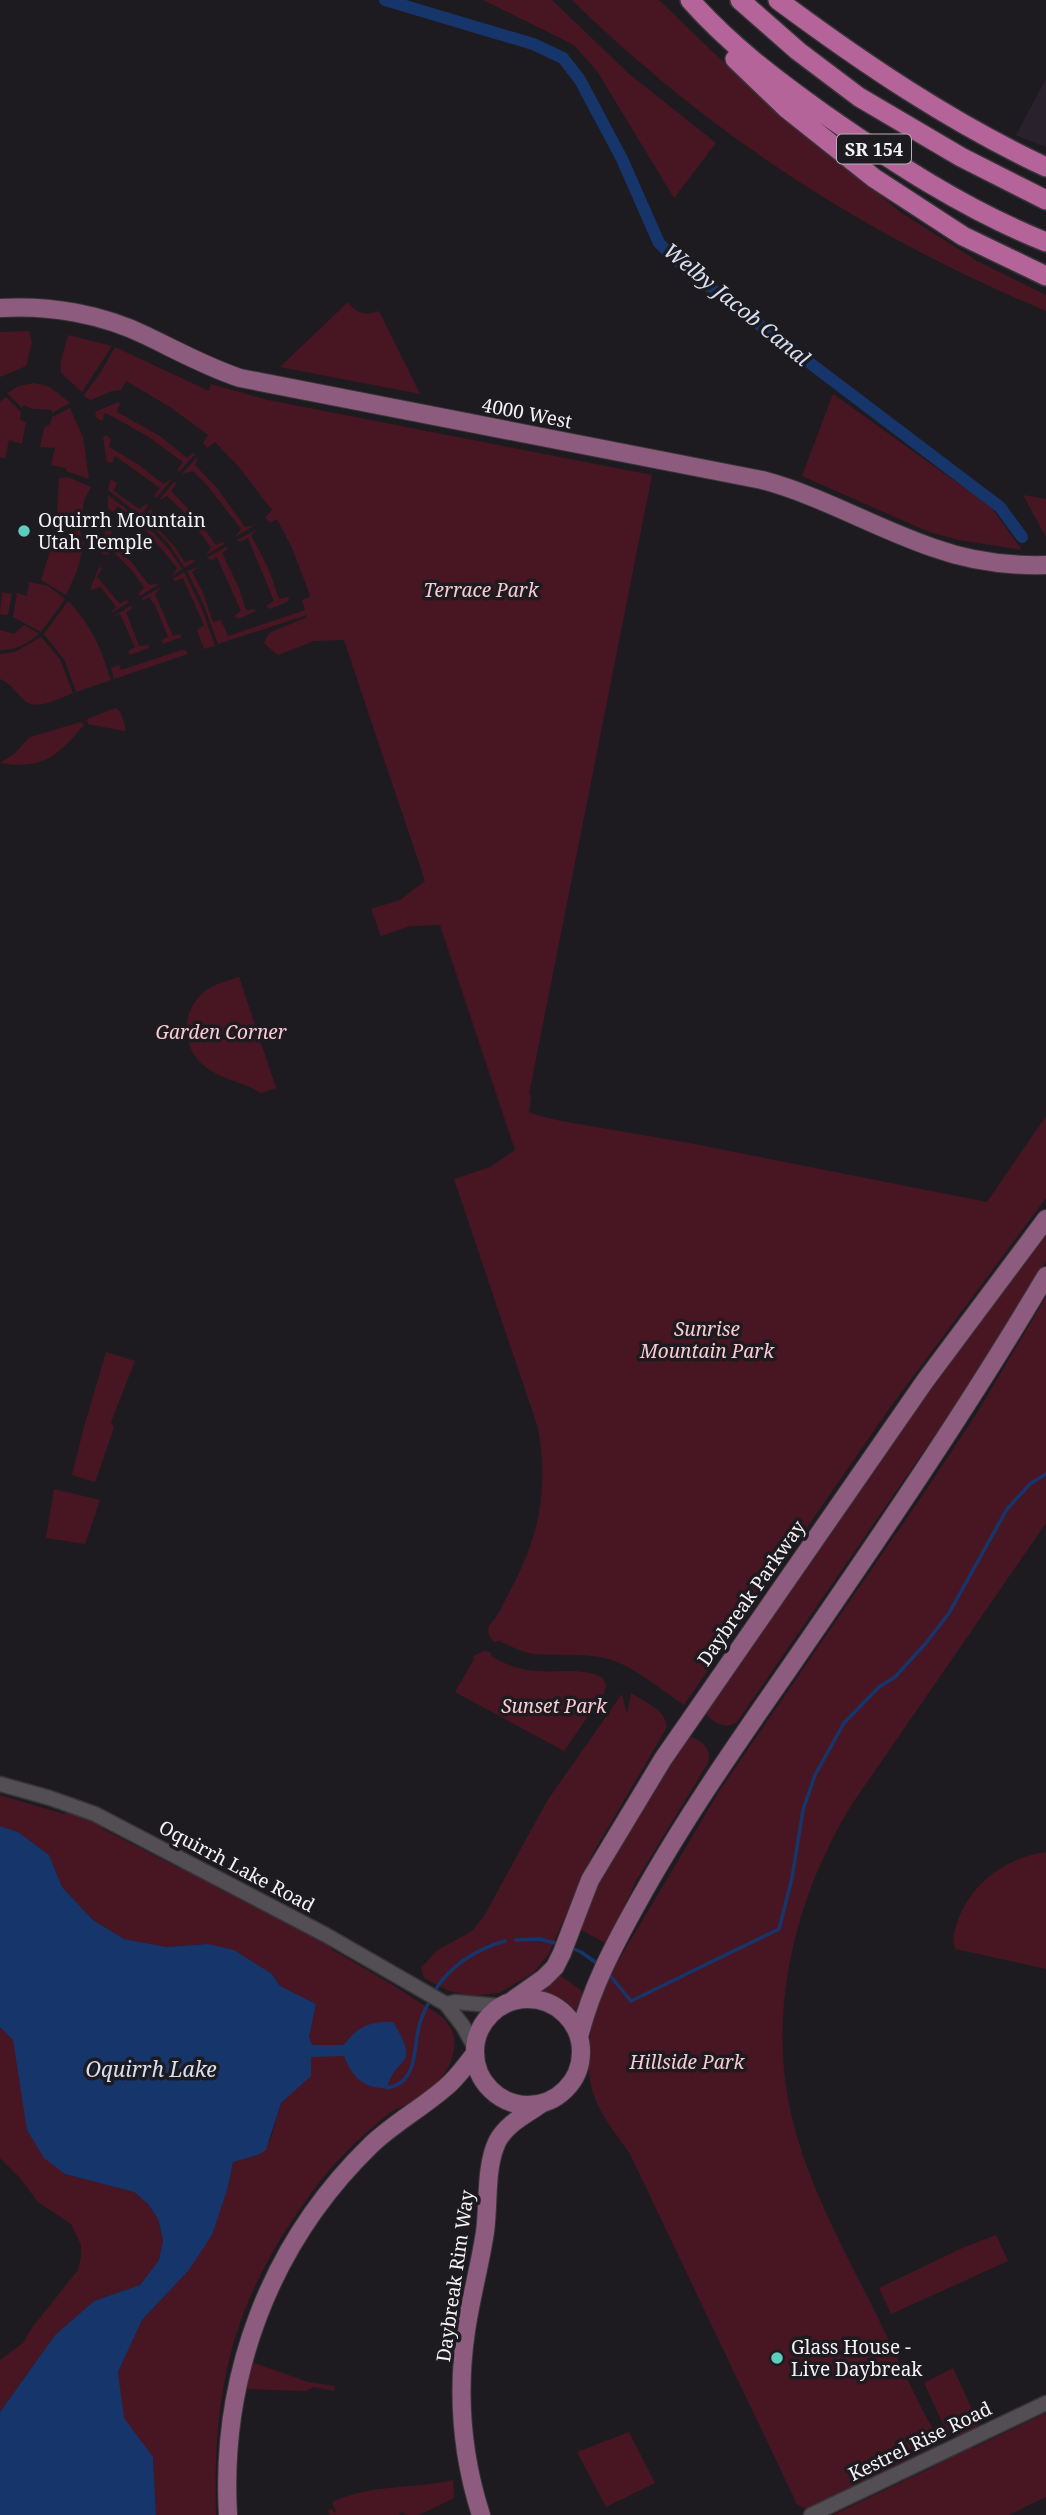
<svg xmlns="http://www.w3.org/2000/svg" width="1046" height="2515" font-family="'Noto Serif',serif">
  <rect width="100%" height="100%" fill="#1e1b20"/>
  <path fill="#29222c" d="M1046 79V147L1016 135Z"/>
  <path fill="#481622" d="M483 0H552L628 73 716 143 674 198 597 71 574 45Z
    M572 0H659L718 57 900 212 979 262 1046 295V311C867 236 711 136 572 0Z
    M348 302C357 314 366 316 379 311L420 394 280 367Z
    M29 331 32 342 26 366 0 377V332Z
    M68 335 112 346 82 392 61 373V361Z
    M115 347 209 391 211 384 268 400 652 475 529 1094 531 1095 529 1113 561 1121 689 1143 987 1202 1046 1116V1198L889 1409 684 1705C659 1688 634 1666 605 1658 582 1653 558 1656 535 1654 522 1653 511 1646 499 1641L494 1642C489 1637 487 1632 489 1625 498 1618 503 1603 509 1593 539 1537 549 1492 538 1428L454 1179 490 1167 515 1150 440 925 410 926 381 936 371 909 400 900 425 881 344 640 314 641 278 655 264 643 269 633 305 618 307 615 218 644 203 603 187 571 199 567 192 572 203 593 213 622 221 620 228 636 305 610 302 600 310 597V595L292 548 277 519 270 523 265 517 272 510 238 466 215 442 207 448 203 443 208 435 170 407 126 381 121 390 112 391 91 400 85 397 84 395 101 372Z
    M34 383 50 387 70 403 52 413V410L33 409 24 405 22 408 7 393 19 386Z
    M833 394 991 507 1022 550 959 540 929 532 802 476Z
    M6 397 21 412 20 420 26 422 22 444 9 440 5 458 0 457V402Z
    M118 402 120 404 117 412 160 436 187 458 193 453 195 454 179 472 178 469 183 462 149 437 108 414 104 413 103 420H100L96 417 95 412Z
    M70 408 83 437 89 479 66 471V468L51 465 55 448 40 447 44 428 50 424 52 417Z
    M106 435 111 439 109 447 139 465 163 484 172 479 156 498 154 496 160 488 115 456 112 463 107 462 103 438Z
    M198 456 195 465 217 488 245 527 255 525 235 537 241 529 207 485 193 471 182 474Z
    M68 477 91 487 84 500 80 531 84 544 77 571 66 595 41 580 56 533 59 478Z
    M111 479 117 483 114 491 139 509 146 504 148 506 140 515 108 490Z
    M175 481 176 484 171 491 194 515 216 545 223 542 224 544 206 555 211 547 184 512 167 496 159 500Z
    M108 495 138 518 131 526 129 524 132 517 118 506 113 512 108 508Z
    M1023 495 1046 499V537Z
    M151 509 153 512 148 518 174 546 185 563 192 559 195 561 185 568 169 544 143 517Z
    M141 519 170 551 182 569 172 576 177 568 145 529 141 526 136 530 133 529Z
    M106 529 112 531 109 539 133 564 149 585 159 584 140 596 139 593 144 588 134 573 112 550 107 555 101 553Z
    M258 529 251 535 269 570 279 599 288 597 289 599 287 602 270 609 266 606 274 601 248 538 240 542 237 540Z
    M227 546V549L222 553 239 588 246 610 254 609 256 611 238 619 234 616 241 611 217 557 211 560 207 558Z
    M99 567 102 568 97 577 120 604 126 600 129 602 110 614 116 607 101 587 90 590Z
    M184 572 202 609 215 646 204 649 197 630 204 625 183 578 175 581 173 579Z
    M29 582 48 586 65 599 41 632 13 617 17 593 27 596Z
    M161 587 155 594 173 636 179 634 182 637 163 644 161 640 168 637 155 605 149 597 143 600 142 598Z
    M2 592 12 594 8 615 0 614Z
    M68 601C92 626 100 647 111 680L76 692 65 661 44 634Z
    M132 605 131 609 126 612 139 646 148 645 149 648 130 655 128 651 135 647 120 614 111 618Z
    M24 625 39 634C27 644 16 650 0 650V630L14 634Z
    M41 637 60 659 73 693C60 698 38 711 25 701 16 693 12 684 0 679V654L15 652Z
    M182 650H185L188 654 114 679 111 668 119 665 121 670Z
    M116 708 121 713 126 730 124 731 88 724 87 719Z
    M81 722 84 725C58 756 42 770 0 763L14 754 30 737Z
    M239 977 276 1088 261 1093C244 1082 223 1080 207 1068 181 1050 180 1012 204 992 214 984 227 981 239 977Z
    M1046 1230V1261L990 1355 737 1722C725 1731 712 1722 704 1711L943 1367Z
    M1046 1297V1523L852 1804C801 1887 772 1989 786 2087 798 2169 842 2245 878 2318 892 2348 907 2378 922 2409 927 2419 935 2431 938 2441L934 2450 925 2451 815 2505 812 2509 808 2510 795 2503V2500L630 2154C620 2139 608 2125 600 2109 579 2072 590 2021 605 1983L720 1790 924 1493 977 1413Z
    M106 1352 135 1361 111 1422 114 1428 95 1482 72 1475 84 1427Z
    M54 1489 100 1500 85 1544 46 1538Z
    M484 1651 490 1652 492 1657C506 1664 519 1670 535 1671 557 1673 583 1667 603 1678L606 1685 604 1693 564 1751 455 1692 474 1659 473 1656Z
    M631 1693C643 1701 670 1712 666 1729L593 1853 548 1955 533 1973 499 1993 473 1996 449 1991 424 1978 421 1968 436 1951 472 1931 484 1916 547 1801 622 1694 627 1714Z
    M688 1736C700 1739 713 1749 708 1763L636 1881 607 1944 578 1928C600 1858 648 1797 688 1736Z
    M0 1795 64 1814 68 1812 101 1825 103 1829 179 1868 183 1866 216 1884 217 1888 330 1945 331 1949C362 1967 393 1984 422 2004 429 2008 438 2013 444 2019 448 2023 453 2031 454 2037 457 2065 438 2087 415 2100 405 2106 395 2108 387 2115 364 2134 340 2156 322 2179 237 2289 212 2377 216 2515H156L153 2458 123 2418 118 2372 142 2320 189 2270 228 2187 233 2162 258 2155 270 2141 281 2103 310 2076 309 2037 316 2004 280 1986 272 1974 208 1944 166 1947 124 1939 93 1920 62 1887 49 1855 18 1832 0 1826Z
    M1046 1852V1969L956 1949C951 1941 954 1932 957 1923 971 1883 1005 1858 1046 1852Z
    M558 1974 583 1992 576 2010 554 1995 542 1992V1990Z
    M0 2027 13 2040 18 2065 65 2174 134 2192 148 2204 158 2219 163 2240 159 2260 140 2285 94 2301 55 2335 0 2412V2360L23 2343 31 2329 78 2270 81 2257V2245L71 2224 38 2202 20 2178 0 2158Z
    M996 2235 1008 2261 891 2314 879 2288 960 2249Z
    M252 2362 308 2382 335 2386 334 2391 314 2387 305 2391 246 2389Z
    M953 2368 979 2425 960 2437 948 2435 924 2383Z
    M1046 2413V2497L1009 2515H833L933 2467 934 2463 968 2446 973 2448Z
    M629 2432 655 2483 606 2507 577 2452Z
    M453 2480 454 2498 419 2515H406L402 2512 399 2515H330L328 2510 332 2509 334 2513 336 2512 332 2502C374 2483 410 2490 453 2480Z"/>
  <path fill="#16356b" d="M0 1826 18 1832 49 1855 62 1887 93 1920 124 1939 166 1947 208 1944 234 1950 272 1974 280 1986 316 2004 309 2037 312 2045H344C356 2027 372 2020 393 2022 422 2070 396 2053 387 2088 364 2089 352 2077 344 2056L311 2057V2076L281 2103 266 2150 258 2155 233 2162 228 2187 212 2235 189 2270 142 2320 118 2372 124 2418 153 2457 156 2515H0V2412L55 2335 94 2301 140 2285 159 2260 163 2240 158 2219 148 2204 134 2192 65 2174 44 2158 27 2130 13 2040 0 2027Z"/>
  <g fill="none" stroke-linecap="round" stroke-linejoin="round">
    <path stroke="#16356b" stroke-width="3.5" d="M516 1940 540 1939 558 1944
      M569 1947 581 1952 598 1964
      M607 1972 631 2001 779 1929 792 1878 803 1810 815 1775 844 1723 879 1687 895 1677 926 1643 949 1613 1007 1509 1030 1484 1046 1474
      M434 1992C449 1966 476 1949 505 1941
      M387 2088C414 2084 414 2057 417 2036 419 2023 424 2010 431 1999"/>
    <path stroke="#16356b" stroke-width="12" d="M385 0 533 44 563 58 580 80 622 159 659 243 687 270 1000 507 1022 537"/>
    <g stroke="#373538" stroke-width="17">
      <path id="minor" d="M0 1784 50 1798 95 1814 326 1935 446 2004 463 2026 474 2046
        M446 2004 455 2002 500 2006
        M811 2515 1046 2403"/>
    </g>
    <g stroke="#373538" stroke-width="20">
      <path id="major" d="M0 308C50 305 102 314 147 336 178 351 207 367 240 378L762 480C822 496 875 528 934 548 970 561 1008 566 1046 565
        M475 2052a53 53 0 1 1 106 0a53 53 0 1 1-106 0Z
        M513 2000 544 1978 555 1967 562 1953 590 1880 663 1759 925 1381 1046 1219
        M579 2037C591 1988 614 1945 638 1902 683 1821 735 1746 788 1670 877 1541 966 1411 1046 1276
        M228 2515C220 2376 270 2243 371 2145 394 2123 422 2108 446 2087 457 2078 465 2066 474 2055
        M481 2515C462 2456 457 2392 466 2331 471 2297 480 2265 485 2232 489 2203 485 2168 497 2142 506 2124 525 2115 541 2104"/>
    </g>
    <g stroke="#373538" stroke-width="22">
      <path id="highway" d="M690 0C730 45 775 79 824 114 894 163 966 210 1046 242
        M740 0 798 51 859 97 961 157 1046 200
        M778 0C863 63 950 122 1046 167
        M735 59 786 108 874 178 963 236 1046 276"/>
    </g>
    <use href="#minor" stroke="#524e54" stroke-width="14"/>
    <use href="#major" stroke="#8d5b7d" stroke-width="18"/>
    <use href="#highway" stroke="#b46498" stroke-width="19"/>
  </g>
  <g fill="#5ccebb" stroke="#1e1b20" stroke-width="2.5">
    <circle cx="24" cy="531" r="7"/>
    <circle cx="777" cy="2358" r="7"/>
  </g>
  <g text-anchor="middle" dominant-baseline="central" stroke-width="7" stroke-linejoin="round" paint-order="stroke">
    <rect fill="#1e1b20" stroke="#b4b2b5" stroke-width="2" x="837" y="134.5" width="74" height="29" rx="5"/>
    <g font-size="18" font-weight="bold" fill="#f4f2f5">
      <text x="874" y="149">SR 154</text>
    </g>
    <g font-size="19" fill="#f4f2f5" stroke="#1e1b20">
      <text transform="translate(527 413) rotate(11)">4000 West</text>
      <text transform="translate(751 1593) rotate(-55)">Daybreak Parkway</text>
      <text transform="translate(237 1866) rotate(28)">Oquirrh Lake Road</text>
      <text transform="translate(455 2276) rotate(-82)">Daybreak Rim Way</text>
      <text transform="translate(920 2441) rotate(-26)">Kestrel Rise Road</text>
    </g>
    <g font-size="19" fill="#f4f2f5" stroke="#1e1b20" text-anchor="start">
      <text x="38" y="520">Oquirrh Mountain<tspan x="38" dy="22">Utah Temple</tspan></text>
      <text x="791" y="2347">Glass House -<tspan x="791" dy="22">Live Daybreak</tspan></text>
    </g>
    <g font-size="19" font-style="italic" fill="#f9cbd2" stroke="#1e1b20">
      <text x="481" y="590">Terrace Park</text>
      <text x="221" y="1032">Garden Corner</text>
      <text x="707" y="1329">Sunrise<tspan x="707" dy="22">Mountain Park</tspan></text>
      <text x="554" y="1706">Sunset Park</text>
      <text x="687" y="2062">Hillside Park</text>
    </g>
    <g font-size="21" font-style="italic" fill="#d6e0f2" stroke="#1e1b20">
      <text transform="translate(737 304) rotate(39)">Welby Jacob Canal</text>
      <text x="151" y="2069">Oquirrh Lake</text>
    </g>
  </g>
</svg>
